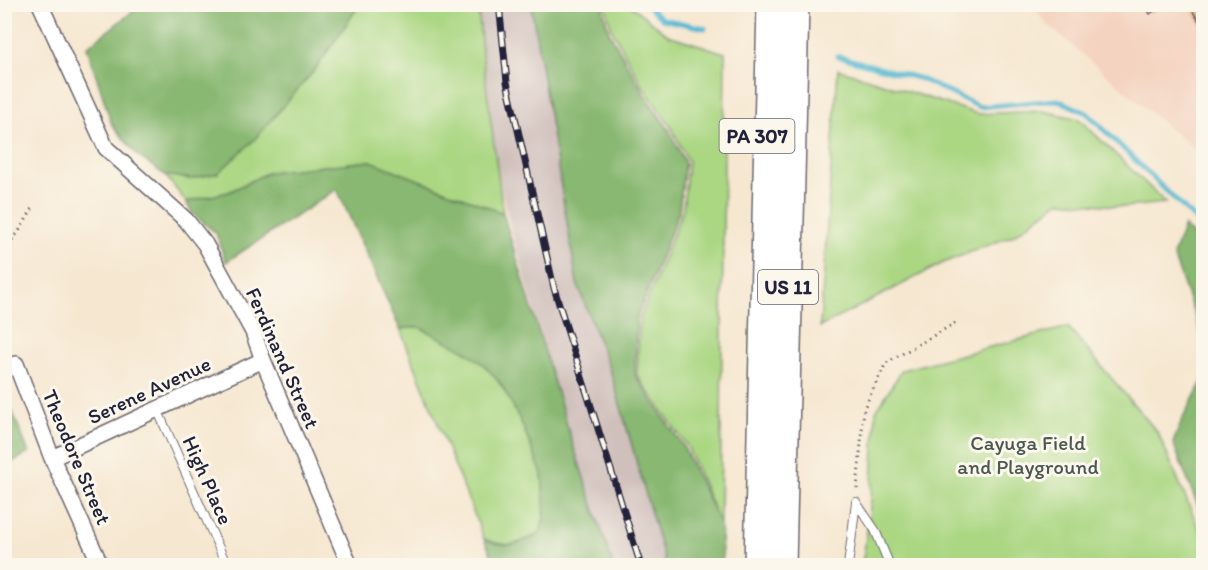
<svg xmlns="http://www.w3.org/2000/svg" width="1208" height="570" font-family="Itim,sans-serif">
  <rect width="100%" height="100%" fill="#fbf7ec"/>
  <filter id="ink" filterUnits="userSpaceOnUse"><feTurbulence type="fractalNoise" baseFrequency=".0167" numOctaves="2"/><feDisplacementMap in="SourceGraphic" scale="12" xChannelSelector="R" yChannelSelector="G"/><feConvolveMatrix kernelMatrix="1 2 1 2 8 2 1 2 1" color-interpolation-filters="sRGB"/></filter>
  <filter id="wash" filterUnits="userSpaceOnUse"><feTurbulence type="fractalNoise" baseFrequency=".008" numOctaves="4" result="noise"/><feDisplacementMap in="SourceGraphic" scale="24" xChannelSelector="R" yChannelSelector="G"/><feGaussianBlur stdDeviation="1.35" result="paint"/><feColorMatrix in="noise" values="0 0 0 0 0 0 0 0 0 0 0 0 0 0 0 0 0 1.4 0 .05"/><feComposite in="paint" operator="in"/></filter>
  <g filter="url(#wash)">
    <rect width="100%" height="100%" fill="#f6e7d0"/>
    <path fill="#f4d3c0" d="M1032 5H1203V157L1048 25Z"/>
    <path fill="#d0c0bc" d="M478 5H531L577 283 612 376 666 565H613L572 442 507 215 499 176 482 53Z"/>
    <path fill="#abd783" stroke="#667c5f" stroke-width="1.5" d="M359 5H478L482 53 503 213 370 161 269 172 229 192 186 202 165 175 191 179 254 140 317 67Z
      M605 5H630L668 35 725 53 720 524 687 446 637 375 640 319 683 209 688 161 671 127 642 85 612 30Z
      M838 69 978 114 1043 111 1079 119 1166 203 1125 207 1060 201 1014 235 943 263 820 327Z
      M419 327C441 338 464 348 483 364 506 384 534 444 542 474 546 493 546 515 540 533 519 545 507 549 484 539L400 329Z
      M1068 327 1158 433 1203 538V565L862 566 871 501 876 411 902 370Z"/>
    <path fill="#88b871" stroke="#556d56" stroke-width="1.5" d="M141 5V4L359 5 317 67 254 140 218 173 191 179 165 175 138 156 112 125 87 47Z
      M531 5H602L609 32 646 97 669 130 685 163 679 211 637 318 635 375 683 446 720 524 723 565H666L612 376 577 283Z
      M371 161 503 213 572 442 613 565H496L484 539C507 549 519 545 540 533L545 517 542 474 521 422 501 384 484 365 464 350 419 327 400 329 337 189 226 262 216 233 193 214 186 202 229 192 269 172Z
      M1184 226 1203 245V349L1200 330 1173 255Z
      M1203 380V519L1173 443 1182 420Z
      M4 391 29 453 5 466H4Z"/>
    <g fill="none" stroke-linecap="round" stroke-linejoin="round">
      <path stroke="#52b7d1" stroke-width="5" d="M646 4 662 19 705 28
        M837 56 921 79 980 107 1058 100 1087 113 1204 228"/>
    </g>
    <g id="blocks">
      <path fill="#dcb17c" d="M1144 4H1164L1150 14Z
        M1188 4H1204V29Z"/>
    </g>
  </g>
  <g filter="url(#ink)">
    <use href="#blocks" fill-opacity="0" stroke="#6c676f" stroke-width="1.5"/>
    <g fill="none" stroke-linecap="round" stroke-linejoin="round">
      <g stroke="#6c676f" stroke-width="10">
        <path id="lane" d="M157 409 227 566
          M856 502 875 530 890 566
          M848 566 856 502"/>
      </g>
      <g stroke="#6c676f" stroke-width="18">
        <path id="street" d="M40 4 106 148 186 220 205 244 253 332 263 360 350 566
          M16 364 52 458 101 566
          M52 458 263 360"/>
      </g>
      <g stroke="#6c676f" stroke-width="30">
        <path id="highway" d="M758 566 771 4
          M782 566 795 4"/>
      </g>
      <path stroke="#6c676f" stroke-width="3" stroke-dasharray="1.5 4.5" stroke-linecap="butt" d="M4 249 18 233 34 206
        M857 489 864 408 886 363 957 322"/>
      <use href="#lane" stroke="#fff" stroke-width="8"/>
      <use href="#street" stroke="#fff" stroke-width="15"/>
      <use href="#highway" stroke="#fff" stroke-width="27"/>
      <g stroke="#22223b" stroke-width="7">
        <path id="rail" d="M499 4 507 82 554 288 641 566"/>
      </g>
      <use href="#rail" stroke="#fbf7ec" stroke-width="4.5" stroke-dasharray="14" stroke-linecap="butt"/>
    </g>
  </g>
  <g text-anchor="middle" dominant-baseline="central" stroke-width="6" stroke-linejoin="round" paint-order="stroke">
    <g fill="#fbf7ec" stroke="#636270" stroke-width="1.5">
      <rect x="719.5" y="119" width="75" height="34" rx="4.5"/>
      <rect x="758" y="270" width="60" height="34" rx="4.5"/>
    </g>
    <g font-size="20" font-weight="bold" fill="#22223b">
      <text x="757" y="136">PA 307</text>
      <text x="788" y="287">US 11</text>
    </g>
    <g font-size="21" fill="#22223b" stroke="#fbf7ec">
      <text transform="translate(283 358) rotate(66)">Ferdinand Street</text>
      <text transform="translate(149 390) rotate(-25)">Serene Avenue</text>
      <text transform="translate(77 457) rotate(67)">Theodore Street</text>
      <text transform="translate(208 480) rotate(66)">High Place</text>
    </g>
    <g font-size="21" fill="#4b5851" stroke="#fbf7ec">
      <text x="1028" y="442">Cayuga Field<tspan x="1028" dy="24">and Playground</tspan></text>
    </g>
  </g>
  <rect width="1208" height="570" fill="none" stroke="#fbf7ec" stroke-width="24"/>
</svg>
